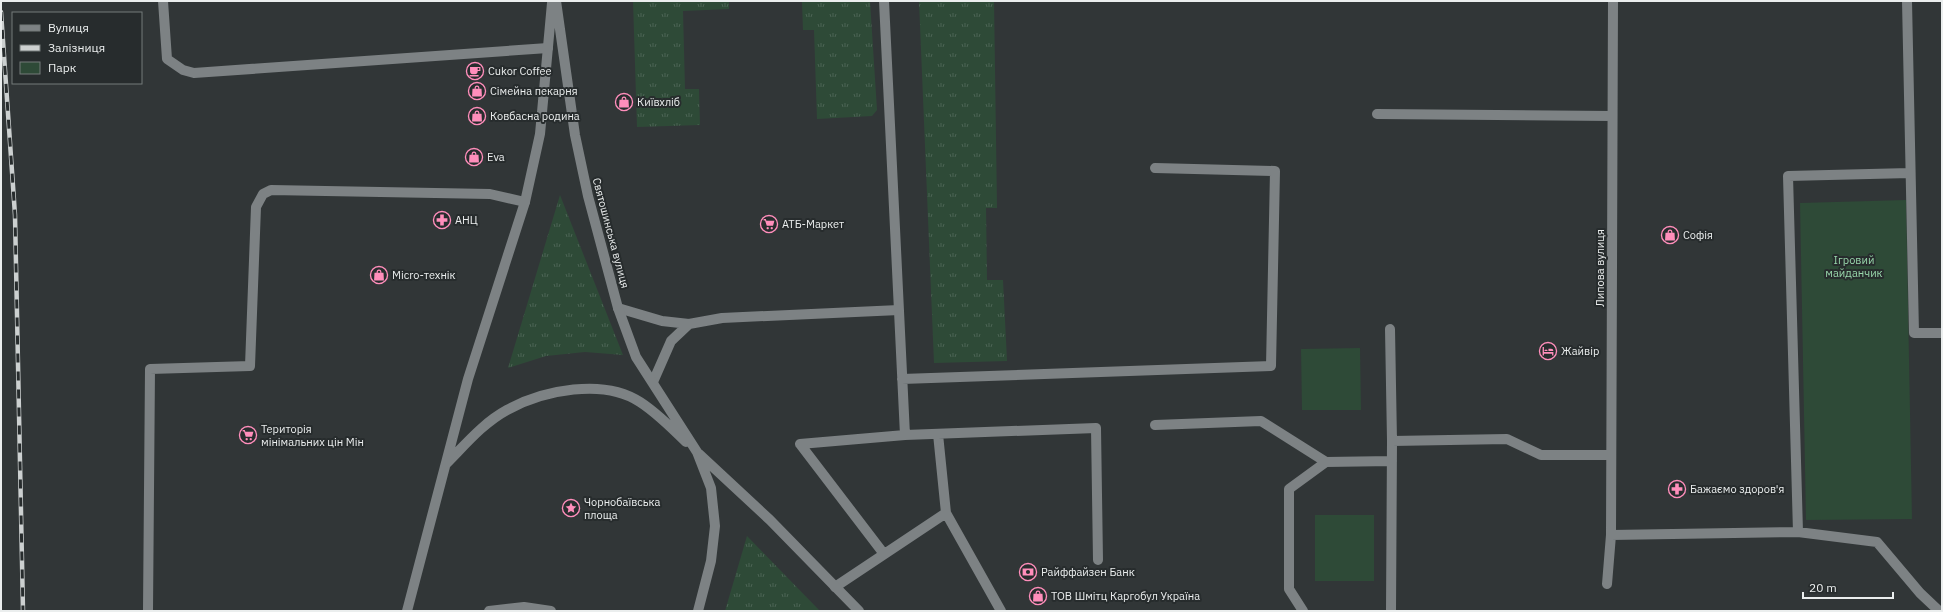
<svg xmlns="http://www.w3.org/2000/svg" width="1943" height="612" font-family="'IBM Plex Sans',sans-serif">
  <defs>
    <pattern id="grass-tufts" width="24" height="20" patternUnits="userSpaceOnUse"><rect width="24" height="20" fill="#2e4a37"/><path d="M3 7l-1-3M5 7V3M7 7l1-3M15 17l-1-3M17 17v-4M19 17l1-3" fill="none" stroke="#4c6454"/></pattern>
  </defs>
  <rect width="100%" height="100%" fill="#313637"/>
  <path fill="url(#grass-tufts)" d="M633 1H729V9L683 11 685 89H699L700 125 637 127Z
    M763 1H870L877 110 872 116 817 119 814 30H803L802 2Z
    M919 1H994L997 208H986L987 280H1003L1007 361 934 363Z
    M560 195 623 355 585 352 546 356 508 368Z
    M747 536 820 611H725Z"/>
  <path fill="#2e4a37" d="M1906 200 1912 519 1806 520 1800 203Z
    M1360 348 1361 410H1302L1301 349Z
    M1315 515H1374V581H1315Z"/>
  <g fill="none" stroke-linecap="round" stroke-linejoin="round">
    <path stroke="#7d8284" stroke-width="10" d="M163 1 167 59 183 70 194 73 548 48
      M884 1 905 435
      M1907 1 1914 333H1942
      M1377 114 1612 116
      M618 308 662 321 689 324 722 318 899 310
      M1390 329 1392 441 1391 611
      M902 379 1271 366 1275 171 1155 168
      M653 382 671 341 689 324
      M1155 425 1261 421 1326 462
      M938 434 946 513 1001 611
      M1392 441 1507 439 1541 455H1611
      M800 444 905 435 1096 428 1098 560
      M800 444 884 554
      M1798 532 1877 542 1920 593 1939 611
      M1611 535 1798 532 1788 176 1910 173
      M1607 584 1611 535 1613 1
      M835 587 946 513
      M524 607 551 611
      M148 611 150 369 250 366 256 207 263 194 271 190 490 194 525 202
      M489 611 524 607 529 611
      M1303 611 1289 589V489L1326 462 1392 461"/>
    <path stroke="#7d8284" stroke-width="10" d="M556 1 575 135 588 196 618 308 636 357 697 452 711 488 715 526 711 561 698 611
      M699 454 770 520 859 611
      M446 464C465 445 483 423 507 410 543 390 604 378 640 402 657 413 672 428 686 442
      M407 611 468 379 525 202 540 134 552 3"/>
    <g stroke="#ccd0d0" stroke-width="4.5">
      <path id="rail" d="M1 12 15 215 23 611"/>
    </g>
    <use href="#rail" stroke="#272c2d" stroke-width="3" stroke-dasharray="9" stroke-linecap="butt"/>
  </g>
  <defs>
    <g id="cafe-ring" transform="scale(0.9)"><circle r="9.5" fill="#272c2d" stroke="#ff8ebb" stroke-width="1.5"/><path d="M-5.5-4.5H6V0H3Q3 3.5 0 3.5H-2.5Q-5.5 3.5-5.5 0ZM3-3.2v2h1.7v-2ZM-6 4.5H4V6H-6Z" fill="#ff8ebb"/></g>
    <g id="shop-ring" transform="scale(0.9)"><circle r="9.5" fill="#272c2d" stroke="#ff8ebb" stroke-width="1.5"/><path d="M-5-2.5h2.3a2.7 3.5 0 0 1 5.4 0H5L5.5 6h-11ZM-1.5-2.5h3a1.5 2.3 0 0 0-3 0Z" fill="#ff8ebb"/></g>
    <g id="pharmacy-ring" transform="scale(0.9)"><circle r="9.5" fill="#272c2d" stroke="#ff8ebb" stroke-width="1.5"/><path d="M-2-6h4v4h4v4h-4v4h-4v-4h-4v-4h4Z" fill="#ff8ebb"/></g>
    <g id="supermarket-ring" transform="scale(0.9)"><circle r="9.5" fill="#272c2d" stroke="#ff8ebb" stroke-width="1.5"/><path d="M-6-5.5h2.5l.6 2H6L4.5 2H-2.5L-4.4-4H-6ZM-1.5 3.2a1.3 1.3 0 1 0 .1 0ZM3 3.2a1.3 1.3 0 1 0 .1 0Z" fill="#ff8ebb"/></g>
    <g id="hotel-ring" transform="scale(0.9)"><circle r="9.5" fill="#272c2d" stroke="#ff8ebb" stroke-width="1.5"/><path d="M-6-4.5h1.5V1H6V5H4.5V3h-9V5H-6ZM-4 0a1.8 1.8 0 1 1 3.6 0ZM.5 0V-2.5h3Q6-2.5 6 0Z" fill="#ff8ebb"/></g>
    <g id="sight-ring" transform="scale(0.9)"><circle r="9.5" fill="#272c2d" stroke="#ff8ebb" stroke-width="1.5"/><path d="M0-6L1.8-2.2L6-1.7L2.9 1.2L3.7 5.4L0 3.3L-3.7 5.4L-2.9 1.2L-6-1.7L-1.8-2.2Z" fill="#ff8ebb"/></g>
    <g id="bank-ring" transform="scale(0.9)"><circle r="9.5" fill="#272c2d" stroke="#ff8ebb" stroke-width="1.5"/><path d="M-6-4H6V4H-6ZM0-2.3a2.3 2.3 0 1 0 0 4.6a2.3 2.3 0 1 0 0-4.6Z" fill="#ff8ebb"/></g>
  </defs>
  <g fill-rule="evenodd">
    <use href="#cafe-ring" x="475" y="71"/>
    <use href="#shop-ring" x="477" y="91"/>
    <use href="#shop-ring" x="624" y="102"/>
    <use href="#shop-ring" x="477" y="116"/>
    <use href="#shop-ring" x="474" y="157"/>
    <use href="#pharmacy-ring" x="442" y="220"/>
    <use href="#supermarket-ring" x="769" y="224"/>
    <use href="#shop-ring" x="1670" y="235"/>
    <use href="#shop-ring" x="379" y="275"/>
    <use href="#hotel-ring" x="1548" y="351"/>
    <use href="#supermarket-ring" x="248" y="435"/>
    <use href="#pharmacy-ring" x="1677" y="489"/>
    <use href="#sight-ring" x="571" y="508"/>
    <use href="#bank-ring" x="1028" y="572"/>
    <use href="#shop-ring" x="1038" y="596"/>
  </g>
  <g text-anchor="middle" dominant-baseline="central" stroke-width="4" stroke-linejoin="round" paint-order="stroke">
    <g font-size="11" fill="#ebeeee" stroke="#272c2d" text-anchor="start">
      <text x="488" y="71">Cukor Coffee</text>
      <text x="490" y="91">Сімейна пекарня</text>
      <text x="637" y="102">Київхліб</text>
      <text x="490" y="116">Ковбасна родина</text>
      <text x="487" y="157">Eva</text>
      <text x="455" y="220">АНЦ</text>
      <text x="782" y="224">АТБ-Маркет</text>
      <text x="1683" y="235">Софія</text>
      <text x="392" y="275">Micro-технік</text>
      <text x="1561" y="351">Жайвір</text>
      <text x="261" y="429">Територія<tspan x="261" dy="13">мінімальних цін Мін</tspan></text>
      <text x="1690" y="489">Бажаємо здоров'я</text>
      <text x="584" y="502">Чорнобаївська<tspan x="584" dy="13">площа</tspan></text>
      <text x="1041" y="572">Райффайзен Банк</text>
      <text x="1051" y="596">ТОВ Шмітц Каргобул Україна</text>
    </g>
    <g font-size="11" fill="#ebeeee" stroke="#272c2d">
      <text transform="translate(611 233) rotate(75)">Святошинська вулиця</text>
      <text transform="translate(1600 268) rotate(-90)">Липова вулиця</text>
    </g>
    <g font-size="11" fill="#99d8ac" stroke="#272c2d">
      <text x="1854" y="260">Ігровий<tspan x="1854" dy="13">майданчик</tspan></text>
    </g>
  </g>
  <rect width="1943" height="612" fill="none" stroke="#ebeeee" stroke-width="4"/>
  <rect x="12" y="12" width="130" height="72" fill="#272c2d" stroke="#757a7a"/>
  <rect x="20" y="25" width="20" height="6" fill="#7d8284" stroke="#757a7a"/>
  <text x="48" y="32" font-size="12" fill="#ebeeee">Вулиця</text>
  <rect x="20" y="45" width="20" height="6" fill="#ccd0d0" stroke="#757a7a"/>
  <text x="48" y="52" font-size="12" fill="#ebeeee">Залізниця</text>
  <rect x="20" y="62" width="20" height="12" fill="#2e4a37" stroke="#757a7a"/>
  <text x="48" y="72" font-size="12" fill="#ebeeee">Парк</text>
  <path d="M1803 592v6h90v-6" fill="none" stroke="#ebeeee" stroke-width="2"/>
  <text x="1809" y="592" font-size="12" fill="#ebeeee" stroke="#272c2d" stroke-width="3" paint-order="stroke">20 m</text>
</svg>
